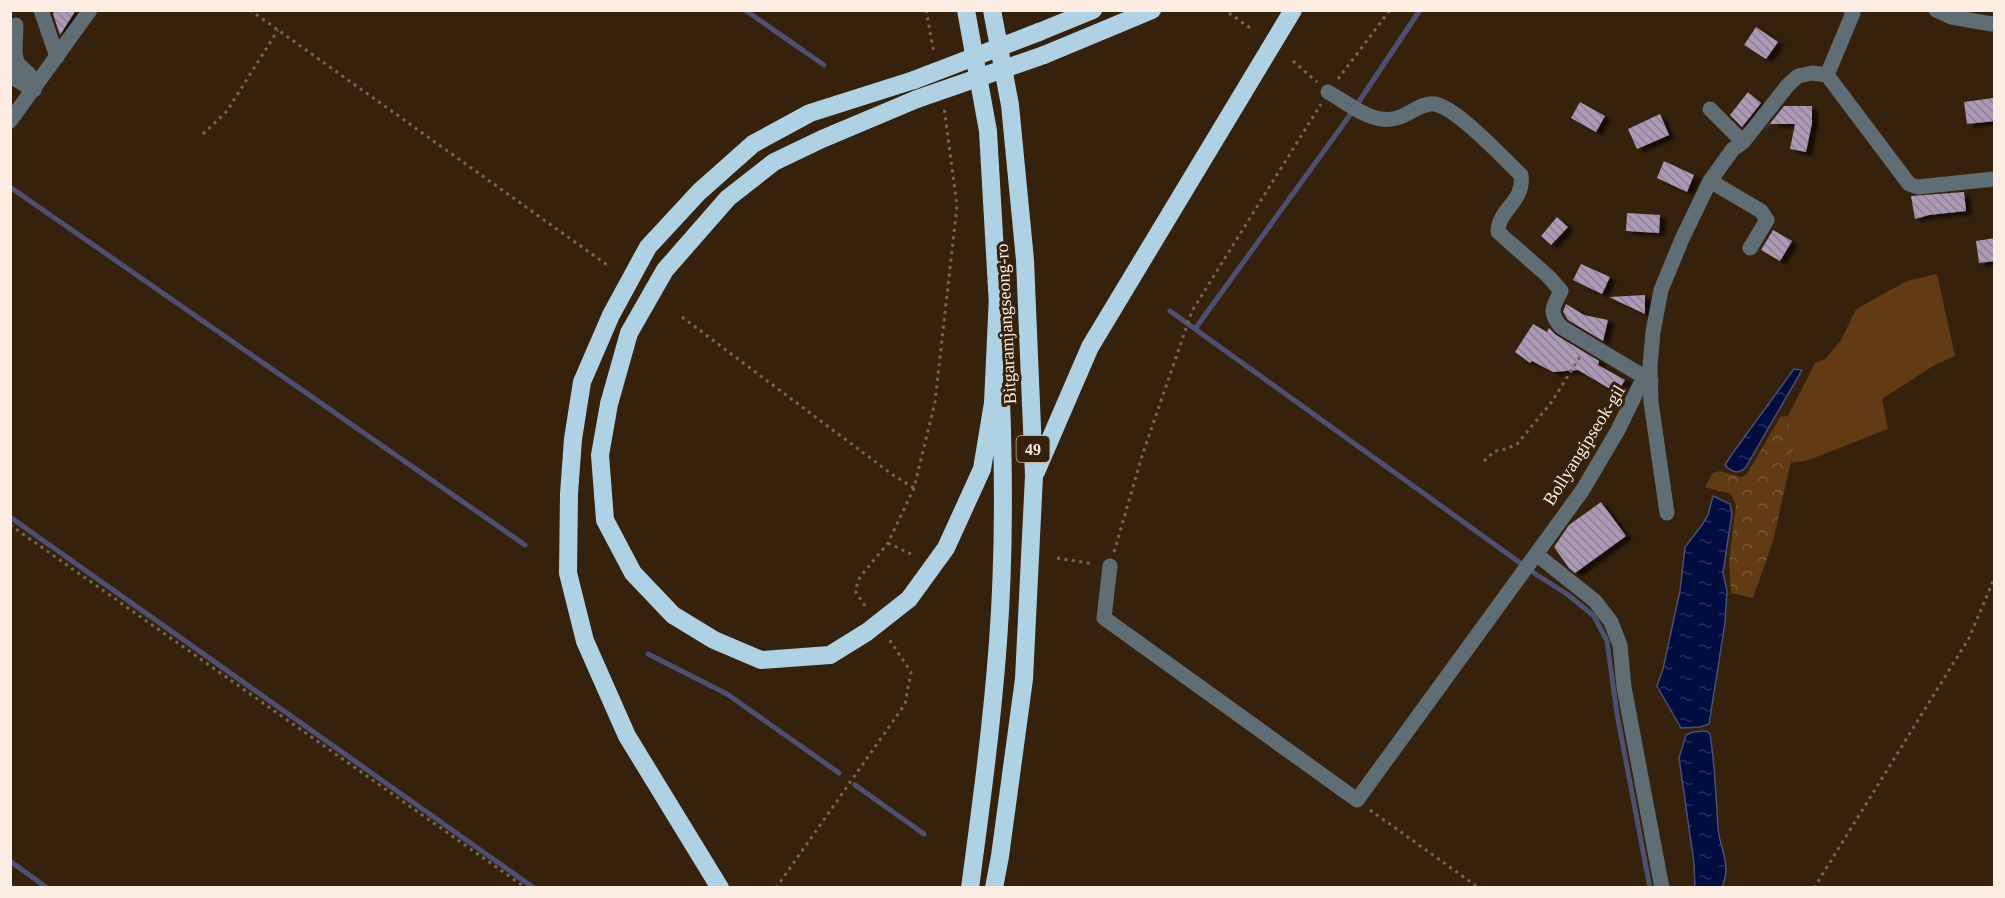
<svg xmlns="http://www.w3.org/2000/svg" width="2005" height="898" font-family="Georgia,serif">
  <defs>
    <pattern id="forest-crowns" width="20" height="18" patternUnits="userSpaceOnUse" patternTransform="scale(1.5)"><rect width="20" height="18" fill="#623b14"/><path d="M2 6a3 3 0 1 1 6 0M12 15a3 3 0 1 1 6 0" fill="none" stroke="#795836"/></pattern>
    <pattern id="water-ripples" width="26" height="14" patternUnits="userSpaceOnUse" patternTransform="scale(1.5)"><rect width="26" height="14" fill="#010c41"/><path d="M2 4q2-2 4 0t4 0M15 11q2-2 4 0t4 0" fill="none" stroke="#27305c"/></pattern>
    <pattern id="building-back-hatch" width="6" height="6" patternUnits="userSpaceOnUse" patternTransform="scale(1.5)"><rect width="6" height="6" fill="#ab99b5"/><path d="M-1 5l2 2M0 0l6 6M5-1l2 2" fill="none" stroke="#8e8093"/></pattern>
    <filter id="shadow"><feDropShadow dx="6" dy="3.5" stdDeviation="1.5" flood-color="#0009"/></filter>
  </defs>
  <rect width="100%" height="100%" fill="#35210c"/>
  <path fill="#623b14" d="M1937 274 1955 356 1933 366 1882 399 1888 429 1809 460 1791 463 1794 448 1788 416 1815 363 1825 359 1841 340 1856 309 1907 281Z"/>
  <path fill="url(#forest-crowns)" d="M1788 416 1794 448 1773 541 1753 598 1731 593 1729 562 1736 505 1731 494 1705 487 1713 473 1720 471 1741 477 1747 474 1780 417Z"/>
  <path fill="url(#water-ripples)" stroke="#4c5071" stroke-width="1.5" d="M1794 369 1802 370 1746 467C1740 474 1731 473 1725 465L1732 454Z
    M1713 496 1730 504 1732 513 1723 573 1727 591 1725 623 1709 724 1700 727 1681 728 1657 686 1663 669 1680 591 1685 547 1702 525 1708 515Z
    M1706 731 1710 734C1715 765 1716 796 1718 828 1720 851 1732 863 1722 887H1695L1694 863 1679 758 1686 735 1693 732Z"/>
  <g fill="none" stroke-linecap="round" stroke-linejoin="round">
    <path stroke="#4c5071" stroke-width="5" d="M745 10 824 65
      M1420 10 1350 115 1195 329 1537 575 1567 594 1594 616 1607 641 1617 714 1650 888
      M10 187 525 545
      M1170 311 1195 329
      M10 517 534 888
      M648 654 727 694 839 773
      M855 785 924 834
      M10 861 47 888"/>
  </g>
  <path fill="url(#building-back-hatch)" filter="url(#shadow)" d="M55 10H76L60 35 53 14Z
    M1756 27 1778 42 1766 59 1744 45Z
    M1748 92 1761 103 1742 127 1730 115Z
    M1993 98 1995 121 1967 124 1964 102Z
    M1580 102 1605 116 1596 132 1571 118Z
    M1784 106H1812V123L1806 152 1790 149 1795 124H1770L1764 131Z
    M1660 114 1669 135 1637 149 1628 129Z
    M1664 161 1694 175 1687 192 1657 178Z
    M1964 192 1966 211 1929 215 1915 219 1911 196Z
    M1627 213 1660 215 1659 233 1626 231Z
    M1557 217 1568 227 1551 245 1541 236Z
    M1773 230 1792 241 1780 261 1761 250Z
    M1995 238V261L1979 263 1976 241Z
    M1581 264 1610 277 1602 294 1573 280Z
    M1645 295V314L1609 297Z
    M1566 304 1584 315 1608 320 1603 341 1568 320 1563 312Z
    M1533 324 1547 332 1549 328 1556 335 1599 361 1598 365 1625 380 1617 393 1578 370 1553 372 1532 361 1530 363 1515 352Z
    M1601 502 1626 536 1575 573 1569 568 1554 547 1569 525Z"/>
  <g fill="none" stroke-linecap="round" stroke-linejoin="round">
    <path stroke="#776554" stroke-width="3" stroke-dasharray="3 4.5" stroke-linecap="butt" d="M250 10 610 267
      M926 10 934 53
      M1229 13 1253 30
      M1293 61 1317 82
      M1338 79 1390 10
      M203 134 227 111 278 30
      M682 317 893 475 914 488
      M1484 461 1495 451 1506 449 1517 444 1551 403 1581 355
      M10 525 526 888
      M888 543 913 555
      M1114 552 1142 456 1192 311 1321 104
      M1057 558 1094 564
      M865 606 855 591 860 577 888 543 914 488 935 402 957 206 944 107
      M1370 810 1479 888
      M776 888 905 704 911 672 889 639
      M1814 888 1969 638 1994 579"/>
    <path stroke="#5f6d74" stroke-width="15" d="M41 10 57 57
      M1936 10 1951 17 1992 24
      M16 25 15 52 17 63 29 74 30 88
      M1827 75 1909 184 1918 187 1994 179
      M10 76 34 90
      M1710 109 1743 142
      M10 121 90 10
      M1710 181 1761 211 1767 220 1750 248
      M1667 513 1651 402 1650 366 1653 332 1661 290 1682 239 1710 181 1733 149 1743 142 1788 85 1798 76 1812 73 1827 75 1853 13 1851 10
      M1536 554 1595 601 1611 622 1620 645 1624 687 1662 888
      M1110 566 1104 618 1357 800 1582 491 1618 430 1640 385 1651 381 1561 327C1548 312 1553 307 1561 291L1549 277 1498 232C1498 209 1525 202 1521 175 1503 158 1457 108 1435 104 1423 102 1411 113 1400 117 1374 127 1350 104 1328 92"/>
    <path stroke="#aed2e3" stroke-width="18" d="M966 10 988 131 998 306
      M992 10 1010 105 1025 260 1034 476 1024 679 1000 856 994 888
      M1039 32 1093 10
      M1044 55 1152 10
      M917 99 822 139 774 162 728 198 665 270 629 333 609 404 600 455 605 520 633 573 673 615 714 640 761 660 830 655 867 632 909 599 946 548 982 469 993 403 998 295
      M1036 472 1090 347 1293 10
      M720 888 627 736 585 641 568 573 569 494 573 439 582 382 611 315 648 247 699 192 753 144 810 113 914 80
      M970 888C981 806 992 724 998 642 1004 562 1004 481 1001 400"/>
    <path stroke="#aed2e3" stroke-width="18" d="M914 80 1039 32
      M917 99 1044 55"/>
  </g>
  <g text-anchor="middle" dominant-baseline="central" stroke-width="6" stroke-linejoin="round" paint-order="stroke">
    <rect fill="#35210c" stroke="#c0b0a1" stroke-width="1.5" x="1016.5" y="436" width="33" height="26" rx="4.5"/>
    <g font-size="16" font-weight="bold" fill="#fbede1">
      <text x="1033" y="449">49</text>
    </g>
    <g font-size="18" fill="#fbede1" stroke="#35210c">
      <text transform="translate(1006 324) rotate(-93)">Bitgaramjangseong-ro</text>
      <text transform="translate(1584 445) rotate(-58)">Bollyangipseok-gil</text>
    </g>
  </g>
  <rect width="2005" height="898" fill="none" stroke="#fbede1" stroke-width="24"/>
</svg>
